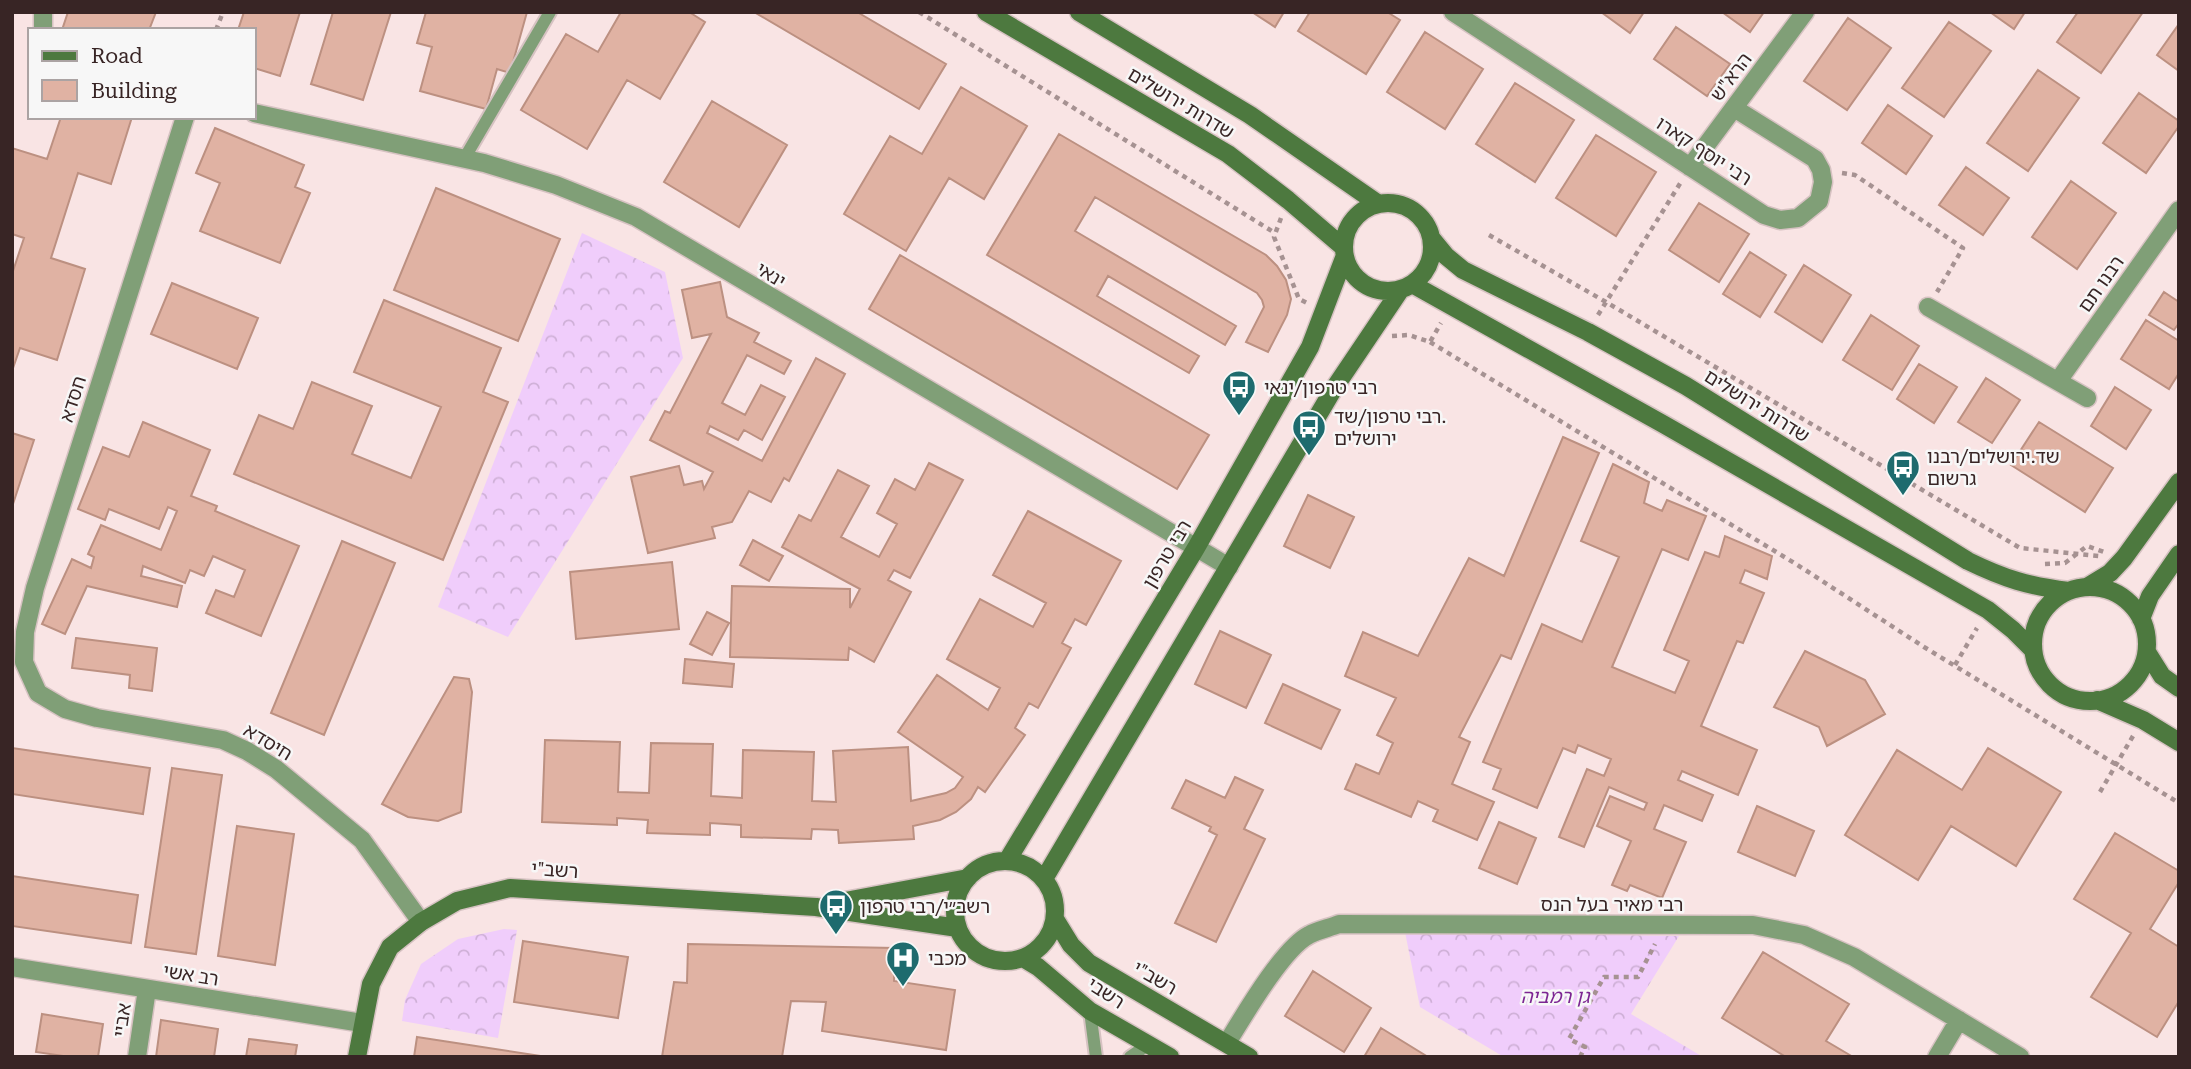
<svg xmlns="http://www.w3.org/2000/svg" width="2191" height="1069" font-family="'Roboto Serif','Noto Sans Hebrew',serif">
  <defs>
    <pattern id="forest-crowns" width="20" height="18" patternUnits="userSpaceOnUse" patternTransform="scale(1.75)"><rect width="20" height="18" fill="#f0cdfb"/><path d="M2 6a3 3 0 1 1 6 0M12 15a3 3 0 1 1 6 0" fill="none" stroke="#cfb0d7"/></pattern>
  </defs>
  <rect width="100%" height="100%" fill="#f9e4e4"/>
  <path fill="url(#forest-crowns)" d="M582 233 665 272 683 358 508 637 438 607Z
    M504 929 517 930 498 1038 402 1021 405 1000 421 964 458 939Z
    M1405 932 1679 936 1631 1014 1703 1057H1504L1420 1007Z"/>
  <path fill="#e0b2a3" stroke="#bc9081" stroke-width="2" d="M68 12H156L149 30H62Z
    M244 12H300L280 76 254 68V30H238Z
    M333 12H391L363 100 311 84Z
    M426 12H527L510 73 497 69 486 109 420 91 432 47 417 43Z
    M621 12H689L705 22 660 99 627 80 587 149 521 110 566 34 598 52Z
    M754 12H857L946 64 919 109Z
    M1252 12H1284L1275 27Z
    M1310 12H1387L1400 20 1366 74 1298 31Z
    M1601 12H1644L1630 33Z
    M1722 12H1764L1750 32Z
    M1990 12H2025L2014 29Z
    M2078 12H2143L2101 73 2057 42Z
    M1848 18 1891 48 1847 110 1804 81Z
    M1949 22 1991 51 1944 117 1902 88Z
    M2179 24V71L2157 55Z
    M1676 27 1730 64 1707 96 1654 59Z
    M1425 32 1483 69 1445 129 1387 92Z
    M2038 70 2079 98 2028 171 1987 143Z
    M1515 83 1574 120 1535 182 1476 144Z
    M961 87 1027 126 984 199 949 178 906 251 844 214 890 136 922 154Z
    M2139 93 2179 121V126L2146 173 2103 143Z
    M712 101 787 145 739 227 664 182Z
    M1888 105 1932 136 1906 174 1862 143Z
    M61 117H132L111 184 78 173 51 258 85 269 57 360 20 348 12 371V274L24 238 12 234V148L47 159Z
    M215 128 304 165 295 187 310 193 280 263 200 231 220 183 196 173Z
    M1059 134 1266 255 1277 266 1286 280 1291 299 1287 315 1268 352 1246 342 1264 307 1262 300 1257 293 1095 197 1075 231 1236 326 1225 345 1108 276 1097 296 1199 356 1189 373 987 255Z
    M1596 135 1656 172 1616 236 1556 198Z
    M1966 167 2009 198 1983 235 1939 205Z
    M2071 181 2116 213 2077 269 2032 237Z
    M436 188 560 239 518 341 394 290Z
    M1699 203 1749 234 1719 282 1669 250Z
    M1750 252 1786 275 1760 317 1723 294Z
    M900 255 1209 435 1177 489 869 309Z
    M1804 265 1851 295 1822 342 1775 312Z
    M720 282 727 317 759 333 754 342 791 361 784 374 747 355 722 403 745 415 761 385 785 397 762 440 744 430 738 440 710 426 707 433 762 461 816 358 845 374 789 481 784 478 771 502 749 491 732 522 712 527 715 538 648 553 631 477 679 466 684 485 702 481 704 489 713 472 650 440 665 411 670 413 711 334 692 338 682 290Z
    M172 283 258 318 237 369 151 334Z
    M2164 292 2179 302V323L2174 330 2149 315Z
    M384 300 501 348 483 392 508 402 443 560 234 474 259 415 293 429 312 382 372 406 352 454 411 478 441 407 354 372Z
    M1871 315 1919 346 1892 390 1843 360Z
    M2146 320 2179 341V373L2169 389 2121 359Z
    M1919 364 1957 387 1934 423 1897 399Z
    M1986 378 2020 400 1992 443 1958 422Z
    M2115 387 2151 410 2126 449 2091 426Z
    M143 422 210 450 191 496 217 506 215 511 299 546 261 636 206 613 216 590 234 597 245 570 213 556 204 576 190 570 185 583 143 566 141 576 182 586 177 607 87 586 65 634 42 624 72 559 91 568 94 557 88 554 101 525 161 550 177 511 168 507 159 529 109 509 105 520 78 509 103 447 129 457Z
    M2039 422 2113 468 2085 512 2011 465Z
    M12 433 34 440 12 507Z
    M1563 437 1599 453 1511 659 1501 655 1459 737 1470 742 1452 784 1494 802 1477 840 1433 821 1438 810 1418 801 1411 817 1345 789 1356 764 1379 774 1393 743 1377 735 1396 698 1345 676 1363 632 1418 656 1469 558 1504 576Z
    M929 463 963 480 910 578 894 570 888 580 911 592 874 662 849 648 848 660 730 657 732 586 850 589V608L860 589 782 547 799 515 811 521 838 470 869 486 841 537 879 557 897 524 877 513 895 479 915 490Z
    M1613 464 1649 482 1644 503 1662 511 1667 500 1706 516 1688 560 1662 549 1612 667 1675 693 1689 661 1664 650 1705 552 1719 557 1725 536 1772 556 1767 579 1745 570 1740 583 1764 593 1743 643 1737 641 1701 726 1757 750 1738 795 1682 771 1678 780 1713 795 1702 821 1664 805 1654 829 1686 842 1662 898 1630 885 1627 891 1612 885 1631 841 1597 826 1610 796 1644 810 1647 803 1609 787 1584 847 1559 837 1587 769 1604 776 1611 759 1578 745 1575 753 1563 748 1537 808 1493 789 1501 769 1483 762 1542 624 1582 642 1619 557 1581 541Z
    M1308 495 1354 517 1330 568 1284 546Z
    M1028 511 1121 561 1086 625 1075 619 1062 643 1071 648 1038 708 1029 703 1015 728 1025 735 985 792 978 787 971 799 956 812 940 820 913 826 914 839 839 843 838 830 812 829 811 839 741 837V825L710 823V835L647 833 648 820 617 818V825L542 822 545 740 620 742 618 792 649 793 651 743 713 744 711 796 742 798 743 750 814 752 812 801 836 802 833 751 908 747 911 801 946 793 955 788 963 777 898 732 937 675 988 710 1000 688 947 659 980 599 1033 627 1046 603 993 575Z
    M753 540 783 556 769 581 740 565Z
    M342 541 395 563 324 735 271 713Z
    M672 562 679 629 576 639 570 572Z
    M707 612 729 623 712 655 690 644Z
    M1220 631 1271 655 1246 708 1195 684Z
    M76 638 157 648 152 691 129 688 130 675 72 668Z
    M1805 651 1865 680 1885 714 1827 746 1819 727 1774 707Z
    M685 659 734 664 732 687 683 683Z
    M454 677 469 679 472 692 461 812 438 821 408 817 382 804Z
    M1283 684 1340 710 1321 749 1265 723Z
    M12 748 150 768 143 814 12 794Z
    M1988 748 2061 792 2016 866 1951 826 1918 880 1845 835 1897 750 1962 790Z
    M172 768 222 775 196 954 145 947Z
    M1235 777 1263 790 1244 829 1265 839 1216 942 1175 923 1217 835 1209 831 1211 827 1172 808 1186 780 1225 798Z
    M1757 806 1814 831 1795 876 1738 852Z
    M1499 822 1536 838 1517 884 1479 868Z
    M237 826 294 834 275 965 218 956Z
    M2115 833 2179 871V882L2150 929 2179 947V1001L2157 1037 2091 997 2131 933 2074 899Z
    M12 876 138 895 131 943 12 926Z
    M523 941 628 957 618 1018 514 1002Z
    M688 944 895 948 894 981 955 990 946 1050 822 1031 826 1002 791 1001 782 1057H662L674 982 687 983Z
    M1763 952 1849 1004 1826 1041 1853 1057H1786L1722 1018Z
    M1313 971 1371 1008 1344 1052 1285 1016Z
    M42 1014 103 1024 98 1057H70L36 1052Z
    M161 1020 218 1029 214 1057H156Z
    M1381 1028 1428 1057H1364Z
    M417 1037 547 1057H414Z
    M249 1039 297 1045 295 1057H246Z"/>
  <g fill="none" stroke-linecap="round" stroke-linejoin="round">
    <g stroke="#d6c2c2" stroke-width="16">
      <path id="lane" d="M464 159 550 12
        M1090 1011 1096 1057
        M1130 1057 1149 1044"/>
    </g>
    <g stroke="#d6c2c2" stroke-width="21">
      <path id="street" d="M1453 12 1764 215 1780 220 1798 218 1819 201 1823 182 1821 170 1815 159 1734 108
        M43 30V12
        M254 113 484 163 556 185 636 217 1229 567
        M185 117 35 588 25 632 24 662 38 693 65 709 97 718 223 740 247 751 276 769 362 840 421 922
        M1690 167 1805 12
        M1928 307 2087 398
        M2058 381 2179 210
        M12 967 362 1023
        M1227 1043C1243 1017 1283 948 1309 935 1318 930 1329 928 1339 924L1753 925 1804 935 1854 957 2020 1057
        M137 1057 147 989
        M1937 1057 1959 1020"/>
    </g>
    <g stroke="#d6c2c2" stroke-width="21">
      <path id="secondary" d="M986 12 1228 154 1288 200 1343 247
        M1079 12 1250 115 1377 203
        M1344 247a44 44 0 1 1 88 0a44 44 0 1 1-88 0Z
        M1432 239 1446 256 1463 270 1588 332 1686 386 1968 561C2005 579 2028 586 2069 591
        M1412 284 1663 424 1988 610 2013 630 2033 650
        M2087 587 2110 573 2124 558 2179 482
        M2033 644a57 57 0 1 1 114 0a57 57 0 1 1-114 0Z
        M2141 619 2150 596 2179 554
        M2147 652 2162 676 2179 688
        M2097 700 2143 720 2179 742
        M1007 861 1196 548 1310 347 1344 258
        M955 911a50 50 0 1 1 100 0a50 50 0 1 1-100 0Z
        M1044 879 1333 390 1401 289
        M829 904 968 878
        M1055 919 1071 945 1089 963 1249 1057
        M1023 958 1038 967 1090 1011 1170 1057
        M357 1057 371 984 390 947 421 922 457 901 510 888 816 907 958 928"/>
    </g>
    <path stroke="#a69292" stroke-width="4.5" stroke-dasharray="5 5" stroke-linecap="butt" d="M919 12 1275 233
      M216 30 223 12
      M1842 173 1855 175 1963 248 1937 292
      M1281 218 1274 237 1299 299 1307 303
      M1489 235 1606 302 2020 548 2099 556
      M1598 315 1681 182
      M1392 336 1409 335 1430 342 1441 323
      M1430 342 1796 564 1924 647 2179 803
      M2045 564 2065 563 2087 546 2104 552
      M1955 665 1977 628
      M2100 792 2133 736
      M1580 1057 1585 1047 1569 1039 1604 977H1638L1655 944"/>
    <use href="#lane" stroke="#809f77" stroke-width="12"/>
    <use href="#street" stroke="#809f77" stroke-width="18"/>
    <use href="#secondary" stroke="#4d793f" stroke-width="18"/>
  </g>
  <defs>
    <g id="bus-pin" transform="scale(1.75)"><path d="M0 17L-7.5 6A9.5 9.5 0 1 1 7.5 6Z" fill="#1e6b6e" stroke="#f7f7f7"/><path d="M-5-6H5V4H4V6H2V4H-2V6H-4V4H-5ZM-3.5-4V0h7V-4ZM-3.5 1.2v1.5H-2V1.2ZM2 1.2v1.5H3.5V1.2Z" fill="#fff"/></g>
    <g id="hospital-pin" transform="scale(1.75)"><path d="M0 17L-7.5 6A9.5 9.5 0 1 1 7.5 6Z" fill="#1e6b6e" stroke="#f7f7f7"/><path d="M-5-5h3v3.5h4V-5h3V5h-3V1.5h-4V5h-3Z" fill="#fff"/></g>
  </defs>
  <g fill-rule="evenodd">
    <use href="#bus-pin" x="1239" y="387"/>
    <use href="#bus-pin" x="1309" y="427"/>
    <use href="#bus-pin" x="1903" y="467"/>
    <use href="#bus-pin" x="836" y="906"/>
    <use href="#hospital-pin" x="903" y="958"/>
  </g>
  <g text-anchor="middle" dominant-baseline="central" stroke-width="5" stroke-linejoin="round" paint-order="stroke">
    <g font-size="19" fill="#382525" stroke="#f7f7f7">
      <text transform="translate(1731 77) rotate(-53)">הרא"ש</text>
      <text transform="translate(1181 103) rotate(31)">שדרות ירושלים</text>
      <text transform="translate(1704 151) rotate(33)">רבי יוסף קארו</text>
      <text transform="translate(771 275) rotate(31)">ינאי</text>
      <text transform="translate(2101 284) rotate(-55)">רבנו תם</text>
      <text transform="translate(73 399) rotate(-72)">חסדא</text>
      <text transform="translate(1757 406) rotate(32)">שדרות ירושלים</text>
      <text transform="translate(1167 554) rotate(-59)">רבי טרפון</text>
      <text transform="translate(268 742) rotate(31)">חיסדא</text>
      <text transform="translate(555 870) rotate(4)">רשב"י</text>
      <text x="1612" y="904">רבי מאיר בעל הנס</text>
      <text transform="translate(191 975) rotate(9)">רב אשי</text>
      <text transform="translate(1155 978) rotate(30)">רשב"י</text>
      <text transform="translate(1106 993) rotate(33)">רשבי</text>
      <text transform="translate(122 1020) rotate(-82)">אביי</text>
    </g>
    <g font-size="19" fill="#382525" stroke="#f7f7f7" text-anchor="start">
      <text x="1264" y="387">רבי טרפון/ינאי</text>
      <text x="1334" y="416">רבי טרפון/שד.<tspan x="1334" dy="22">ירושלים</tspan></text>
      <text x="1927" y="456">שד.ירושלים/רבנו<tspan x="1927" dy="22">גרשום</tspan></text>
      <text x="860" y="906">רשב״י/רבי טרפון</text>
      <text x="928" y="958">מכבי</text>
    </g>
    <g font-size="19" font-style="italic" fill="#7c2692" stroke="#f7f7f7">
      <text x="1555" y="996">גן רמביה</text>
    </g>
  </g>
  <rect width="2191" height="1069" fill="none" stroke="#382525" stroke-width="28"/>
  <rect x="28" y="28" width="228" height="91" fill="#f7f7f7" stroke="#aba3a3" stroke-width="2"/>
  <rect x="42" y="51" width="35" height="10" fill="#4d793f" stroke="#aba3a3" stroke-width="2"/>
  <text x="91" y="63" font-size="21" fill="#382525">Road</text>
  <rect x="42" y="80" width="35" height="21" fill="#e0b2a3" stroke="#aba3a3" stroke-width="2"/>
  <text x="91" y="98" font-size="21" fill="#382525">Building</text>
</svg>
